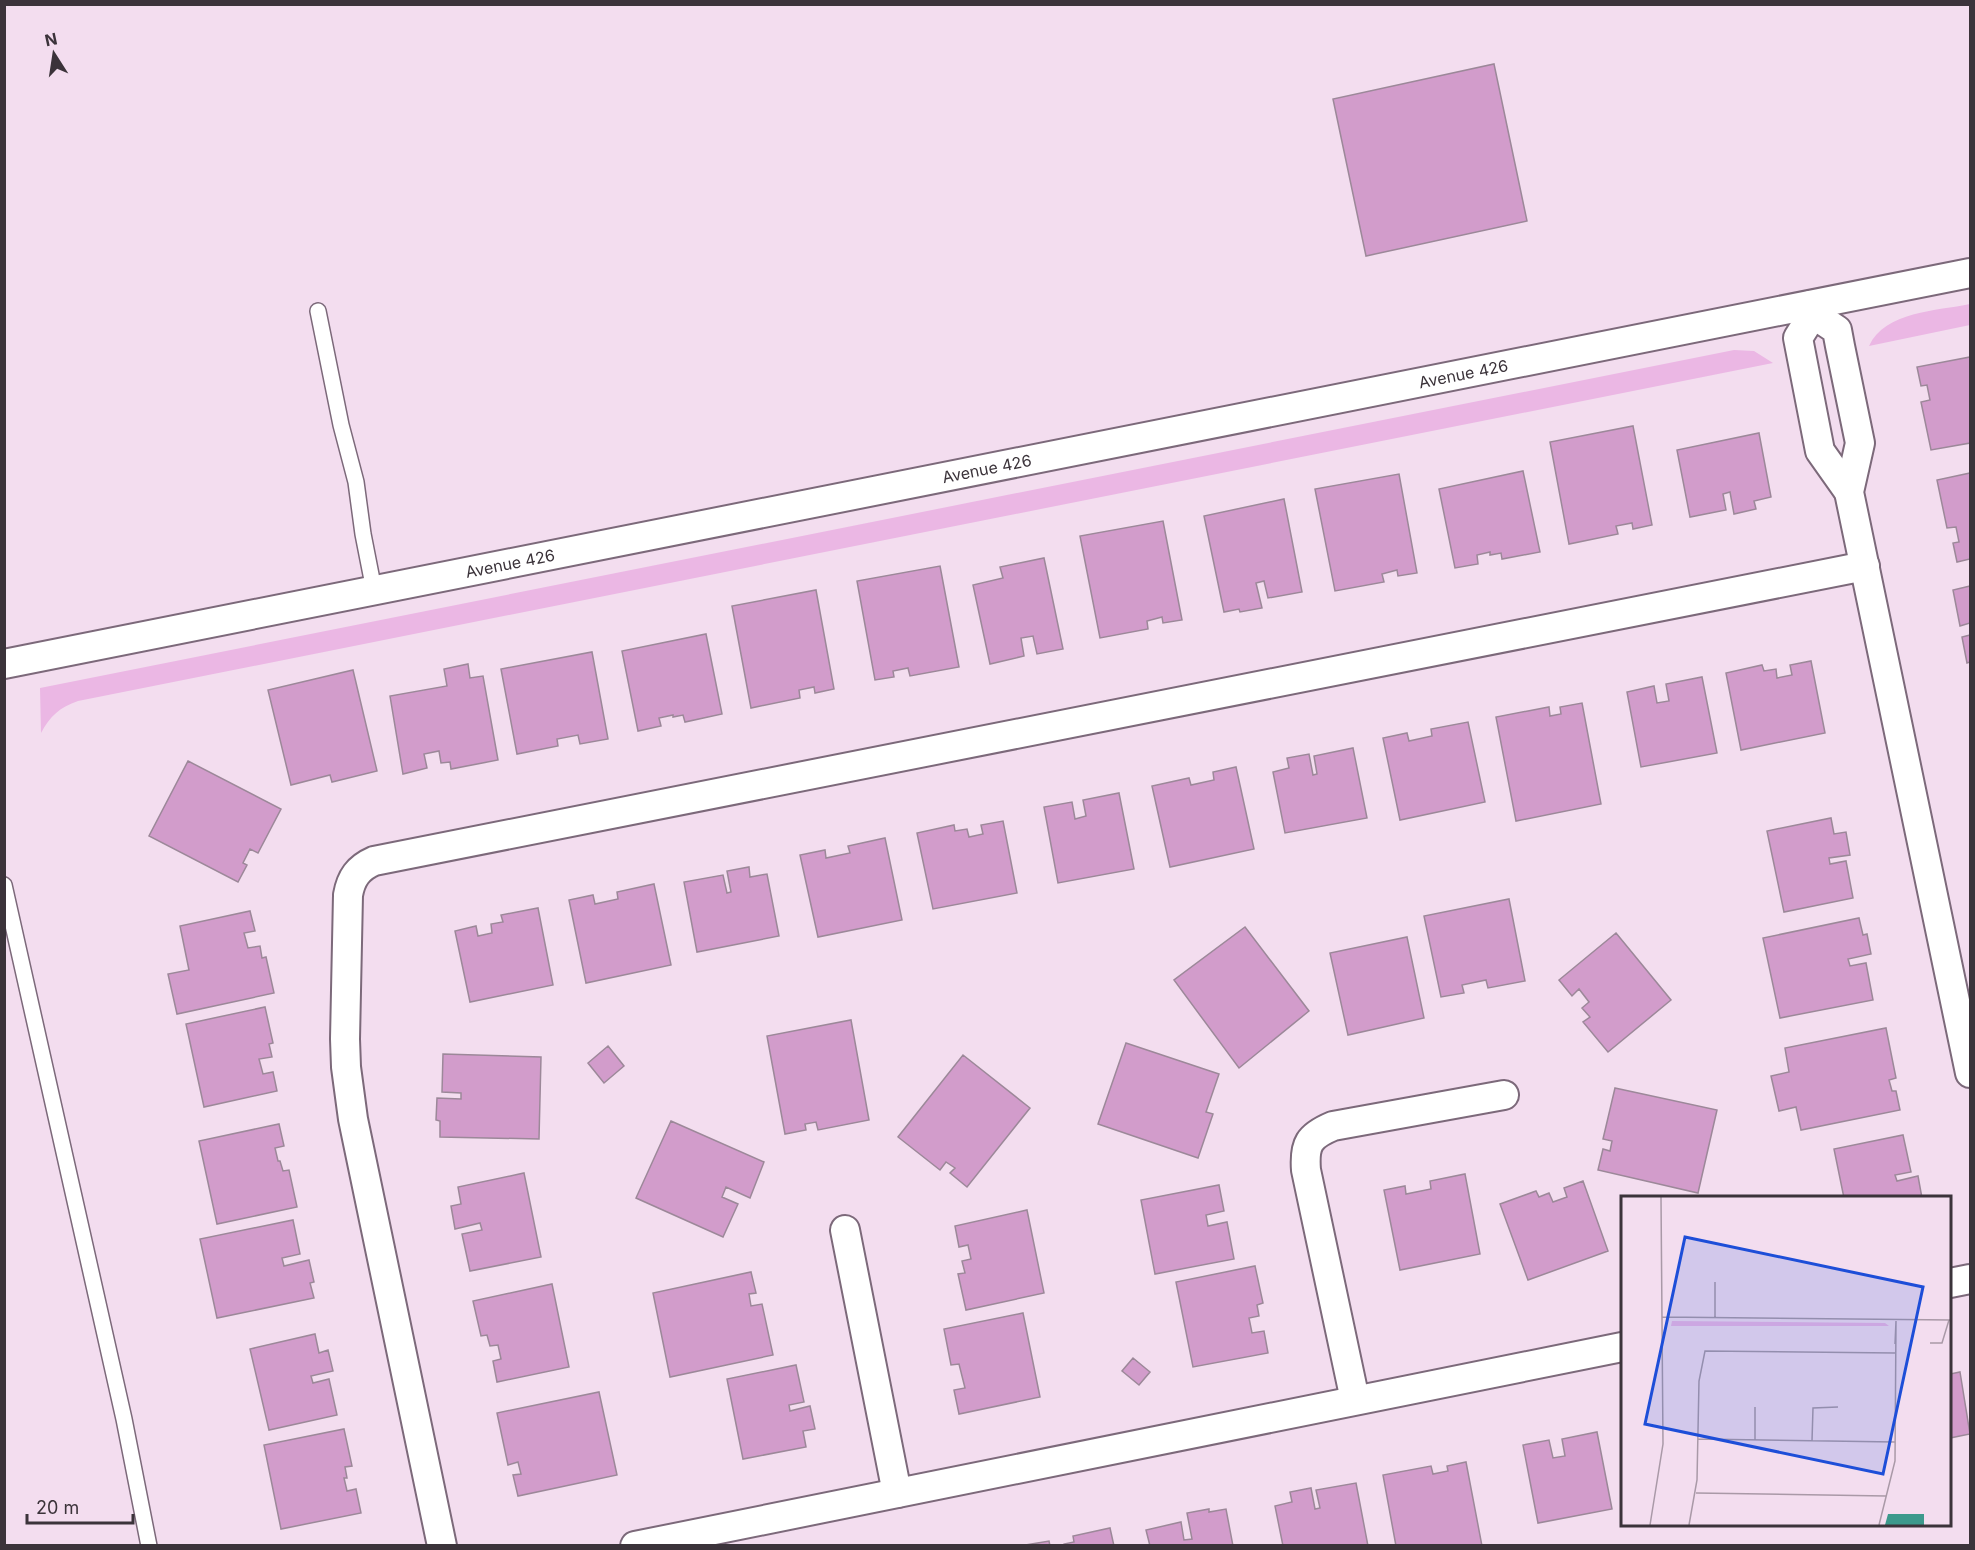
<svg xmlns="http://www.w3.org/2000/svg" width="1975" height="1550" font-family="Inter,sans-serif">
  <rect width="100%" height="100%" fill="#f3ddef"/>
  <path fill="#ebb7e4" d="M1970 304V325L1869 346C1885 311 1937 311 1970 304Z
    M1734 350 1754 351 1773 363 78 701C60 707 50 716 41 733L40 688Z"/>
  <path fill="#d29ccb" stroke="#9c8899" stroke-width="1.5" d="M1494 64 1527 221 1366 256 1333 99Z
    M1970 357V443L1931 450 1921 402 1930 400 1927 385 1921 386 1917 367Z
    M1633 426 1652 525 1633 529 1632 523 1616 526 1618 534 1569 544 1550 442Z
    M1759 433 1771 497 1754 501 1756 509 1734 514 1730 492 1723 494 1726 510 1690 517 1677 450Z
    M1523 471 1540 552 1502 559 1501 553 1490 555V552L1477 555 1478 564 1455 568 1439 489Z
    M1970 473V559L1957 562 1953 543 1959 542 1956 527 1947 528 1937 480Z
    M1399 474 1417 573 1398 576 1397 570 1382 574 1384 582 1335 591 1315 489Z
    M1284 499 1302 592 1268 598 1264 581 1256 583 1262 608 1240 612 1239 609 1224 612 1204 516Z
    M1163 521 1182 620 1163 623 1162 617 1147 621 1148 629 1100 638 1080 536Z
    M1044 558 1063 649 1037 654 1033 636 1021 638 1024 656 990 664 973 585 1003 578 1000 567Z
    M940 566 959 667 910 676 908 668 893 671 894 677 875 680 857 581Z
    M1970 586V623L1960 626 1953 590Z
    M816 590 834 689 815 693 814 687 799 690 800 698 751 708 732 606Z
    M706 634 722 714 685 722 683 715 673 717V715L659 718 661 726 638 731 622 651Z
    M1970 635V662L1967 663 1962 637Z
    M592 652 608 739 580 744 578 735 557 739 558 746 517 754 501 669Z
    M1811 661 1825 733 1741 750 1726 673 1762 665 1764 671 1776 669 1777 678 1792 675 1790 665Z
    M468 664 470 678 483 676 498 760 451 769 450 762 441 763 439 751 424 754 427 768 403 774 390 696 447 686 444 669Z
    M353 670 377 771 332 782 330 775 291 785 268 690Z
    M1702 677 1717 753 1641 767 1627 692 1654 686 1657 703 1669 701 1666 684Z
    M1582 703 1601 804 1516 821 1496 717 1549 707 1550 716 1561 714 1560 707Z
    M1468 722 1485 802 1400 820 1383 738 1407 733 1409 741 1432 736 1431 729Z
    M1353 748 1367 818 1285 833 1273 772 1289 768 1287 758 1309 754 1313 775 1317 774 1314 756Z
    M188 761 281 809 258 853 250 849 243 863 247 865 238 882 149 836Z
    M1236 767 1254 849 1170 867 1152 786 1189 778 1191 785 1214 780 1213 772Z
    M1119 793 1134 869 1058 883 1044 807 1072 802 1075 819 1086 816 1083 800Z
    M1831 818 1834 834 1846 832 1850 855 1829 858 1830 864 1846 861 1853 898 1784 912 1767 831Z
    M1003 821 1017 893 933 909 917 833 954 825 955 831 967 829 969 837 983 834 981 825Z
    M885 838 902 920 818 937 800 855 825 850 826 858 850 853 848 846Z
    M749 867 750 877 767 874 779 936 697 952 684 882 723 875 727 893 731 892 727 871Z
    M654 884 671 965 586 983 569 900 593 895 595 904 618 899 617 892Z
    M1509 899 1525 981 1488 988 1486 980 1462 985 1464 993 1441 997 1424 916Z
    M538 908 553 985 470 1002 455 931 476 926 478 936 492 933 491 924 503 922 501 915Z
    M250 911 255 931 244 933 248 948 260 946 262 958 266 957 274 993 177 1014 168 974 189 970 180 926Z
    M1859 918 1863 935 1867 934 1871 954 1848 959 1850 966 1866 963 1873 1000 1780 1018 1763 938Z
    M1245 927 1309 1011 1239 1068 1174 980Z
    M1616 933 1671 1000 1608 1052 1583 1022 1590 1017 1582 1008 1589 1002 1579 989 1572 996 1559 980Z
    M1407 937 1424 1018 1348 1035 1330 953Z
    M265 1007 273 1043 269 1044 272 1057 259 1059 263 1074 273 1072 277 1091 204 1107 186 1024Z
    M851 1020 869 1120 818 1130 816 1122 805 1124 806 1130 785 1134 767 1036Z
    M1886 1028 1896 1078 1889 1080 1892 1091H1896L1900 1110 1801 1130 1796 1107 1779 1111 1771 1076 1789 1072 1785 1048Z
    M1126 1043 1219 1074 1206 1112 1213 1114 1198 1158 1098 1124Z
    M608 1046 624 1066 604 1083 588 1063Z
    M443 1054 541 1057 539 1139 440 1137V1121L436 1120 437 1098 461 1099V1093L442 1092Z
    M963 1055 1030 1108 967 1187 950 1173 955 1168 946 1162 940 1170 898 1137Z
    M1615 1088 1717 1110 1698 1193 1598 1170 1603 1149 1610 1151 1612 1141 1603 1139Z
    M671 1121 764 1162 750 1198 726 1187 722 1197 738 1204 723 1237 636 1198Z
    M279 1124 284 1146 275 1148 278 1161H280L283 1171 289 1170 297 1207 217 1224 199 1141Z
    M1903 1135 1911 1172 1895 1175 1897 1181 1918 1176 1922 1198H1844L1834 1149Z
    M524 1173 541 1257 470 1271 462 1234 482 1230 480 1223 455 1229 451 1206 461 1204 458 1187Z
    M1465 1174 1480 1254 1400 1270 1384 1190 1405 1186 1406 1194 1431 1189 1430 1181Z
    M1583 1181 1608 1251 1528 1280 1500 1204 1536 1191 1539 1197 1549 1193 1553 1202 1567 1197 1564 1188Z
    M1219 1185 1224 1211 1206 1215 1208 1226 1227 1222 1234 1259 1155 1274 1141 1200Z
    M1027 1210 1044 1293 966 1310 958 1274 965 1273 962 1261 971 1259 968 1245 959 1247 955 1226Z
    M293 1220 300 1254 282 1258 284 1266 309 1260 314 1282 310 1283 314 1298 217 1318 200 1239Z
    M1255 1266 1263 1303 1257 1305 1259 1316 1249 1318 1252 1333 1264 1331 1268 1353 1193 1367 1176 1282Z
    M751 1272 756 1293 749 1294 751 1306 762 1304 773 1355 670 1377 653 1293Z
    M552 1284 569 1367 497 1382 493 1361 501 1359 498 1345 490 1346 487 1335 481 1336 473 1301Z
    M1023 1313 1040 1397 959 1414 954 1390 965 1388 959 1364 951 1365 944 1329Z
    M315 1334 319 1353 328 1350 333 1371 311 1376 313 1383 329 1379 337 1415 269 1430 250 1349Z
    M1133 1358 1150 1372 1139 1385 1122 1371Z
    M796 1365 804 1402 789 1405 790 1411 810 1406 815 1429 803 1431 806 1447 743 1459 727 1379Z
    M1960 1372 1970 1434 1950 1438V1374Z
    M599 1392 617 1475 518 1496 513 1475 521 1474 518 1462 508 1465 497 1413Z
    M344 1429 352 1466 345 1467 347 1478H344L347 1491 356 1489 361 1513 281 1529 264 1445Z
    M1597 1432 1612 1509 1538 1523 1523 1445 1549 1440 1553 1458 1565 1456 1562 1439Z
    M1466 1462 1482 1546H1396L1383 1475 1431 1466 1433 1474 1448 1471 1447 1466Z
    M1356 1483 1368 1546H1283L1275 1506 1292 1502 1290 1492 1311 1488 1315 1509 1320 1508 1316 1490Z
    M1209 1509V1512L1226 1509 1233 1546H1150L1146 1530 1181 1522 1184 1540 1192 1539 1187 1513Z
    M1110 1528 1114 1546H1064V1544L1074 1542 1073 1536Z
    M1049 1541 1050 1546H1026V1545Z"/>
  <g fill="none" stroke-linecap="round" stroke-linejoin="round">
    <g stroke="#7c697a" stroke-width="18">
      <path id="lane" d="M318 311 341 425 356 482 363 534 374 590
        M4 885 124 1419 149 1546"/>
    </g>
    <g stroke="#7c697a" stroke-width="32">
      <g id="street">
        <path d="M1811 305 1813 314 1837 330 1840 346 1860 443 1849 492 1970 1073"/>
        <path d="M1813 314 1798 338 1820 451 1849 492"/>
        <path id="s1" d="M4 664 1970 273"/>
        <path d="M845 1230 897 1493"/>
        <path d="M1950 1283 1970 1279"/>
        <path d="M1355 1400 1306 1170C1304 1144 1309 1136 1333 1126L1504 1095"/>
        <path d="M442 1546 353 1119 346 1067 345 1039 348 895C351 878 358 868 374 861L1865 566"/>
        <path d="M635 1546 1622 1347"/>
      </g>
    </g>
    <use href="#lane" stroke="#fff" stroke-width="15"/>
    <use href="#street" stroke="#fff" stroke-width="28"/>
  </g>
  <g text-anchor="middle" dominant-baseline="central" stroke-width="4.5" stroke-linejoin="round" paint-order="stroke">
    <g font-size="16" fill="#3b333a" stroke="#f3ddef">
      <text stroke="none"><textPath href="#s1" startOffset="1488">Avenue 426</textPath></text>
      <text stroke="none"><textPath href="#s1" startOffset="1002">Avenue 426</textPath></text>
      <text stroke="none"><textPath href="#s1" startOffset="516">Avenue 426</textPath></text>
    </g>
  </g>
  <g transform="translate(1621 1196)">
    <rect width="330" height="330" fill="#f3ddef"/>
    <path d="M51 125 264 127 268 130H50Z" fill="#ebb7e4"/>
    <path d="M267 318H303V329H264Z" fill="#3c998c"/>
    <path fill="none" stroke="#a999a7" stroke-width="1.5" d="M41 121 330 124M94 122V86M309 147H321L328 124M274 148 275 125M77 243 274 246M134 244V211M191 245 192 212 217 211M75 297 265 300M29 329 42 248 40 1M68 329 76 284 78 185 84 155 274 157M258 329 274 265 275 125"/>
    <path fill="#1d4ed8" fill-opacity="0.15" stroke="#1d4ed8" stroke-width="3" d="M64 41 302 91 262 278 24 228Z"/>
    <rect width="330" height="330" fill="none" stroke="#3b333a" stroke-width="3"/>
  </g>
  <rect width="1975" height="1550" fill="none" stroke="#3b333a" stroke-width="12"/>
  <g transform="translate(54 54) rotate(348)" stroke="#f3ddef" stroke-width="4.5" paint-order="stroke">
  <path d="M0-4.5L10 22L0 15L-10 22Z" fill="#3b333a"/>
  <text y="-9" font-size="16" font-weight="bold" text-anchor="middle" fill="#3b333a">N</text>
  </g>
  <path d="M27 1514v9h106v-9" fill="none" stroke="#3b333a" stroke-width="3"/>
  <text x="36" y="1514" font-size="18" fill="#3b333a" stroke="#f3ddef" stroke-width="4.5" paint-order="stroke">20 m</text>
</svg>
